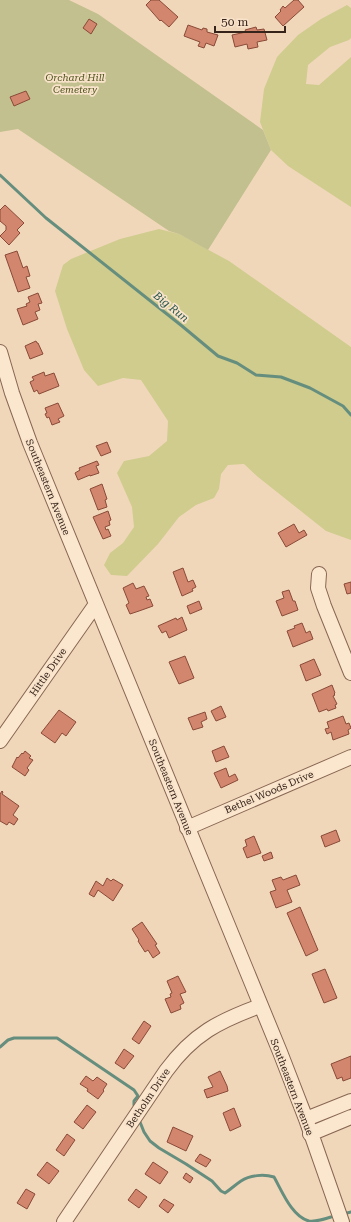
<svg xmlns="http://www.w3.org/2000/svg" width="351" height="1222" font-family="'Roboto Serif',serif">
  <rect width="100%" height="100%" fill="#f1d7ba"/>
  <path fill="#cfcc8e" d="M347 5 351 8V38L349 40 330 47 308 65 306 84 319 85 351 57V207L288 166 271 150 260 122 264 89 277 57 298 35 321 19Z
    M159 229 179 234 229 261 351 347V540L326 531 258 477 244 464 228 465 221 474 219 489 214 498 196 505 179 517 158 544 127 576 111 575 104 565 110 553 123 543 134 527 132 507 117 473 124 461 149 456 167 441 168 421 141 380 123 378 98 386 84 370 67 329 55 291 63 265 71 259 120 239Z"/>
  <path fill="#c2c08e" d="M0 0H69L98 14 263 130 271 150 208 250 179 234 169 231 18 129 0 132Z"/>
  <g fill="none" stroke-linecap="round" stroke-linejoin="round">
    <path stroke="#668e7e" stroke-width="3" d="M0 175 46 218 182 326 218 356 237 363 256 375 281 377 310 388 343 406 351 415
      M0 1047 8 1040 14 1038H57L134 1090 138 1096 134 1101V1105
      M140 1122 144 1132 150 1141 159 1148 186 1164 212 1181 221 1191 225 1193C231 1189 235 1185 241 1181 250 1175 264 1174 274 1177 282 1191 292 1217 309 1221 315 1222 325 1219 331 1217
      M347 1213 351 1212"/>
  </g>
  <path fill="#d2866d" stroke="#894a38" d="M151 0H159L178 17 169 27 161 20 160 21 146 5Z
    M294 0H298L304 7 283 26 275 17 281 11 280 10 283 6 285 8Z
    M89 19 97 24 91 34 83 28Z
    M188 25 202 30 203 28 207 29V32L218 35 214 46 206 43 204 48 198 46 200 42 184 36Z
    M256 27 257 30 264 29 267 40 257 42 258 47 248 49 247 44 235 47 232 35 246 32 245 30Z
    M26 91 30 99 14 106 10 97Z
    M5 205 24 223 17 230 20 233 9 245 0 236 6 230V226L0 221V210Z
    M17 251 23 268 27 266 30 276 26 277 30 288 18 292 5 255Z
    M38 293 42 303 38 304 40 310 35 312 38 319 23 325 17 309 27 306 26 304 30 302 28 297Z
    M36 341 37 343H38L43 354 30 359 25 346Z
    M44 372 45 376 54 373 59 386 39 394 37 390 34 392 30 382 34 380 32 377Z
    M58 403 64 416 58 419 60 422 52 425 49 417 47 418 45 414 47 413 45 408Z
    M107 442 111 452 101 456 96 446Z
    M97 461 99 465 96 466 99 473 90 476V475L78 480 75 473 80 470 79 468Z
    M102 484 107 499 105 500 107 507 98 510 90 489Z
    M108 511 111 520 109 521 110 525 105 527 106 530 108 529 111 536 103 539 93 517Z
    M294 524 299 533 304 530 307 535 286 547 278 533Z
    M183 568 188 582 193 580 196 587 192 589 193 591 182 596 173 572Z
    M351 582V593L347 594 344 584Z
    M133 583 136 589 144 586 149 596 146 597 147 600 150 599 153 606 139 611 130 614 126 605 129 603 123 588Z
    M289 590 293 601H295L298 610 282 616 276 601 284 598 282 592Z
    M199 601 202 609 190 614 187 606Z
    M182 617 187 630 169 638 166 631 162 633 158 626 176 618 177 620Z
    M302 623 306 633 310 631 313 639 293 647 287 631 295 628 294 626Z
    M185 656 194 678 179 684 169 662Z
    M314 659 321 675 306 681 300 665Z
    M332 685 335 693 334 694 335 695 333 696 337 704 335 705 336 708 328 711 327 709 319 712 312 694Z
    M221 706 226 717 216 721 211 711Z
    M59 710 76 722 66 736 62 733 55 743 41 733Z
    M205 712 207 719 201 722 203 727 193 730 188 718Z
    M343 716 346 724 349 723 351 728 348 730 349 734 333 740 331 732 327 734 325 729 329 728 327 722Z
    M224 746 229 757 216 762 212 751Z
    M25 751 31 756 29 758 33 760 27 768 29 770 25 776 12 767 17 757 18 758 22 753 23 754Z
    M226 768 229 777 235 774 238 780 221 788 214 773Z
    M2 791 3 792 2 794 19 806 13 815 18 819 14 825 9 822 7 825 0 821V794Z
    M336 830 340 841 325 847 321 836Z
    M254 836 261 853 247 858 243 848 247 846 245 840Z
    M271 852 273 858 264 861 262 856Z
    M296 875 300 885 287 890 292 902 276 908 270 892 276 890 272 880 281 877 283 880Z
    M107 878 111 881 113 879 123 885 113 901 98 890 94 897 89 894 96 881 103 886Z
    M300 907 318 950 306 956 287 913Z
    M142 922 157 944 155 945 160 953 153 958 148 950 145 952 138 941 139 940 132 929Z
    M325 969 337 998 324 1003 312 974Z
    M178 976 186 992 180 994 184 1003 180 1005 181 1009 171 1013 165 999 171 997 170 994 172 993 167 981Z
    M144 1021 151 1026 139 1044 132 1039Z
    M124 1049 134 1056 124 1069 115 1063Z
    M351 1056V1078L343 1081 342 1077 337 1079 331 1064Z
    M220 1071 227 1086 228 1091 207 1098 204 1090 213 1087 208 1077Z
    M86 1076 93 1081 97 1077 107 1084 103 1090 104 1091 98 1099 87 1091 88 1089 80 1084Z
    M87 1105 96 1112 83 1129 74 1122Z
    M234 1108 241 1126 230 1131 223 1113Z
    M173 1127 193 1136 186 1151 167 1142Z
    M67 1134 75 1140 64 1156 56 1150Z
    M200 1154 211 1160 206 1167 195 1161Z
    M47 1162 59 1171 49 1184 37 1175Z
    M153 1162 168 1172 160 1184 145 1174Z
    M186 1173 193 1178 190 1183 183 1178Z
    M26 1189 35 1194 27 1209 17 1203Z
    M136 1189 147 1197 139 1208 128 1200Z
    M164 1199 174 1205 168 1213 159 1206Z"/>
  <g fill="none" stroke-linecap="round" stroke-linejoin="round">
    <g stroke="#886753" stroke-width="16">
      <path id="minor" d="M0 352 12 393 30 443 280 1052 306 1119 342 1222
        M319 574 318 588 324 606 351 673
        M0 741 96 604
        M187 828 351 757
        M306 1119 351 1101
        M310 1134 351 1117
        M64 1222 166 1071C193 1034 219 1021 260 1006"/>
    </g>
    <use href="#minor" stroke="#fbe6ce" stroke-width="14"/>
  </g>
  <g text-anchor="middle" dominant-baseline="central" stroke-width="3.5" stroke-linejoin="round" paint-order="stroke">
    <g font-size="10" font-style="italic" fill="#50541f" stroke="#f8e3ca">
      <text x="75" y="77">Orchard Hill<tspan x="75" dy="12">Cemetery</tspan></text>
    </g>
    <g font-size="10" fill="#36231a" stroke="#f8e3ca">
      <text transform="translate(48 487) rotate(68)">Southeastern Avenue</text>
      <text transform="translate(48 672) rotate(-55)">Hittle Drive</text>
      <text transform="translate(171 787) rotate(68)">Southeastern Avenue</text>
      <text transform="translate(269 792) rotate(-23)">Bethel Woods Drive</text>
      <text transform="translate(292 1087) rotate(69)">Southeastern Avenue</text>
      <text transform="translate(148 1098) rotate(-56)">Betholm Drive</text>
    </g>
    <g font-size="11" font-style="italic" fill="#28574c" stroke="#f8e3ca">
      <text transform="translate(171 307) rotate(39)">Big Run</text>
    </g>
  </g>
  <path d="M215 26v6h70v-6" fill="none" stroke="#36231a" stroke-width="2"/>
  <text x="221" y="26" font-size="12" fill="#36231a" stroke="#f8e3ca" stroke-width="3" paint-order="stroke">50 m</text>
</svg>
